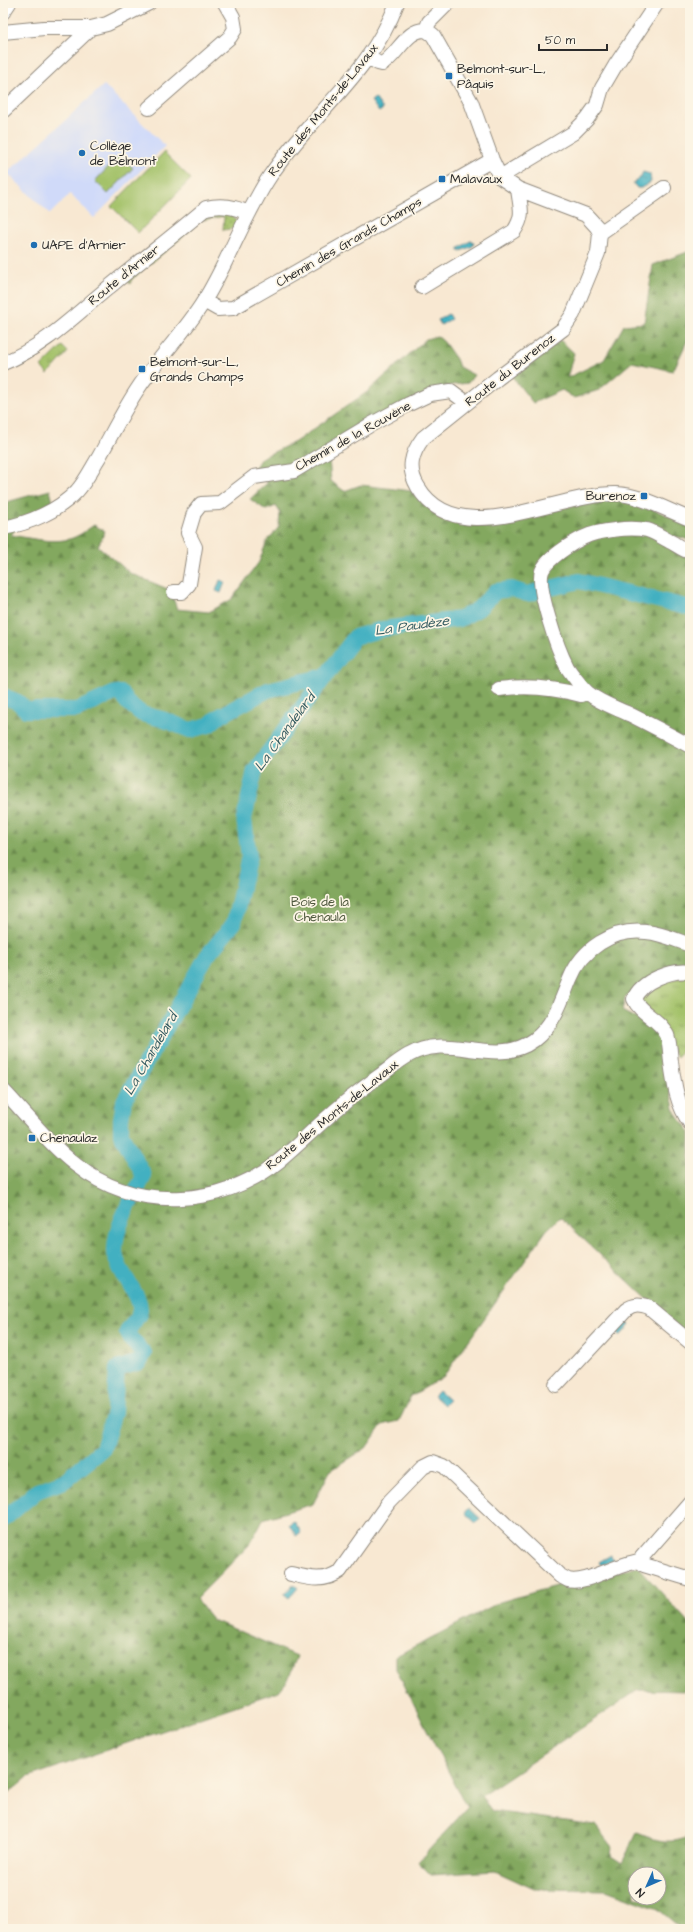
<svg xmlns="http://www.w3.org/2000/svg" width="693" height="1932" font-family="'Architects Daughter',sans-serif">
  <defs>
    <pattern id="grass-dots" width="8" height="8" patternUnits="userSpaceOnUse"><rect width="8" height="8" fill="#a4c26a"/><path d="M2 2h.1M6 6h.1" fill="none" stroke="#869e57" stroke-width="1.8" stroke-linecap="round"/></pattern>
    <pattern id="forest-firs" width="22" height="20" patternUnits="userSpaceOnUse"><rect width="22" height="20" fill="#83a85e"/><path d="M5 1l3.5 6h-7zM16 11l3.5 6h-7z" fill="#6b894e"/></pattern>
    <pattern id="park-tufts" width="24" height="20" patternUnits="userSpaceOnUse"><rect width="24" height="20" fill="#a4c26a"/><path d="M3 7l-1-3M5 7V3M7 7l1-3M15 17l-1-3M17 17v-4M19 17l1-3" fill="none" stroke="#869e57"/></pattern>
    <pattern id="water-ripples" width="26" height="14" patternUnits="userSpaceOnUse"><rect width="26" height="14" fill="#43b0c1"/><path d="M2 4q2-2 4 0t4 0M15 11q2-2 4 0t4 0" fill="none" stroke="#388f9d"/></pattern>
  </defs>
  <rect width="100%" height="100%" fill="#fcf5e5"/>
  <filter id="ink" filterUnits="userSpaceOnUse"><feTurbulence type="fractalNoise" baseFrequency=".025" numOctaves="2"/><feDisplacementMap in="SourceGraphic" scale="8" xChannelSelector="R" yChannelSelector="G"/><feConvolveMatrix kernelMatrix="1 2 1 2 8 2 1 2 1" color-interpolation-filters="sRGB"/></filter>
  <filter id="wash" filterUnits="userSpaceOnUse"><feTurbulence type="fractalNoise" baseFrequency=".012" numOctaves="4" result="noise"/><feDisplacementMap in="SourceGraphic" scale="16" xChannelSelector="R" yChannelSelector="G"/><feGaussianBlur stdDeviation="0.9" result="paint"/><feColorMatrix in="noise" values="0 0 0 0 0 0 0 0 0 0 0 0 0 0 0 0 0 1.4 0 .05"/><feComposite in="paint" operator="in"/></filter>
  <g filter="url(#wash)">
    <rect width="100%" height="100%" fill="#f8e8d2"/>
    <path fill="#d0daf9" d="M104 85 165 146 94 218 70 194 50 214 7 173Z"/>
    <path fill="url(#grass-dots)" stroke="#68764a" d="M222 211 232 215 236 221V228L223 230 224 216 203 220 207 214Z
      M192 227 193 228 132 279 130 284 127 280Z"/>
    <path fill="url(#forest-firs)" stroke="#576a44" fill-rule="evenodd" d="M690 251V335L673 371 632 362 599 390 574 398 562 390 533 403 510 374 560 340 574 353 567 378 604 360 624 325 644 323 653 265Z
      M437 336 444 342 456 359 459 367 474 375 468 383 452 385 402 404 329 459 331 481 344 491 361 485 412 491C434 516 448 526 482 526L599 500C632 498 660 513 690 524V540L669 535 690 558V968L665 969 625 997 622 1011 652 1027 663 1039 667 1077 675 1112 690 1132V1337L662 1313 560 1217 546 1231 443 1377 411 1396 399 1421 382 1425 366 1448 330 1471 313 1504 263 1519 250 1544 196 1599 213 1620 297 1656 288 1680 279 1691 28 1777 3 1798V503L50 490 53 502 25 516 11 535C30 538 57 545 75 537 82 534 88 529 94 525L105 531 98 546 130 573 170 590 177 609 209 612 232 599 259 562 267 541 279 527 280 512 276 506 266 510 250 499 267 483 264 470H253L261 458 295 442 367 392 426 339Z
      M637 1566 690 1624V1691L638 1690 481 1796 492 1811 595 1825 612 1847 611 1856 622 1863 637 1833C658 1841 669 1845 690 1836V1929H682L658 1909 606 1890 534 1889 495 1871 431 1875 418 1862 467 1808 396 1669V1656L500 1602 559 1585 578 1584ZM635 1874H659V1898H635Z"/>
    <path fill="url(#park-tufts)" stroke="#68764a" d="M62 346 68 352 48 374 41 367Z
      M690 975V1039L677 1057 640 1002 649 986Z"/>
    <path fill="#a4c26a" stroke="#68764a" d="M164 152 191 179 138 233 111 206Z
      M120 155 133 168 108 194 95 181Z"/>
    <path fill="url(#water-ripples)" stroke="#376e76" d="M375 98 383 109 379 112 371 101Z
      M643 172 650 174 651 182 641 188H637L633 183 640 178Z
      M472 240 474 243 473 246 461 251 459 250V248Z
      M448 314 451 319 441 325 438 320Z
      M220 580 225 582 221 593 216 591Z
      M625 1320 630 1325 620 1336 615 1331Z
      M439 1391 449 1400 444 1405 434 1396Z
      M469 1508 480 1518 476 1523 465 1513Z
      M294 1521 301 1532 296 1536 289 1524Z
      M611 1555 613 1561 601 1565 599 1562Z
      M294 1584 298 1588 289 1598 284 1594Z"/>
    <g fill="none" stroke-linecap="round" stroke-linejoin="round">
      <path stroke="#43b0c1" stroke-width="16" d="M3 696 18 702 26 710H77L115 693H121L127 702 142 714 162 719 190 730 209 725 218 717 268 690 325 676
        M3 1520 37 1491 64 1481 103 1449 114 1412 117 1369 140 1362 144 1353 131 1339 127 1332C131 1326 136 1320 139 1314 146 1297 114 1271 115 1250 115 1225 133 1198 144 1176L121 1134V1119L124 1101 207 956 234 923 249 856 244 819 255 770 355 637 383 629 460 619 478 609 496 591 512 589 527 594 579 581 690 608"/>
    </g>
  </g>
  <g filter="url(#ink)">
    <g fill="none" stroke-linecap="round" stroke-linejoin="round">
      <g stroke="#928a7e" stroke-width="16">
        <path id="minor" d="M3 12 9 3
          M426 30 433 35 471 102 492 160 500 177 518 189 586 215 597 227 600 233 598 253 573 314 563 329 498 378 423 438C411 454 407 469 418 487 457 553 557 493 616 494 638 494 669 511 690 519
          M426 30 429 22 448 3
          M3 32 44 28H91L107 24 149 3
          M368 57 378 63 382 64C397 56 407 28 426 30
          M149 108 230 37 235 29 233 17 225 3
          M3 111 91 28
          M500 177 573 133 587 119 597 105 602 88 615 66 657 3
          M600 233 664 188
          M422 287 514 231C525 215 520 207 518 189
          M204 301 218 309 233 308 492 160
          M3 363C45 347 79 311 114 283 144 258 176 234 206 208 222 204 234 207 249 213
          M3 528C30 523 58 511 77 491 86 481 92 468 99 457 112 434 124 409 139 387 159 357 185 332 204 301 229 261 244 215 270 176 310 116 372 72 397 3
          M690 552C682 550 676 544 669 541 662 537 654 532 647 530 632 527 610 530 596 533 581 536 548 557 542 571 536 588 558 650 567 667 570 672 583 689 588 693 600 703 616 708 631 715 651 725 670 735 690 746
          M174 592H182L189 584 195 547 188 533 194 513 201 504 220 503 254 477 294 471 370 425 409 404 430 394 451 391 467 403
          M499 689C526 685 555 688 581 695L586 692
          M690 972C672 969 641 981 634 999 640 1014 660 1019 667 1035 670 1043 670 1053 671 1062 674 1084 677 1105 690 1123
          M3 1090C27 1115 49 1144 76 1165 135 1212 220 1208 279 1161 296 1147 312 1131 329 1116 344 1102 361 1090 378 1077 388 1070 398 1061 409 1055 449 1031 495 1069 534 1040 554 1025 561 1001 570 979 582 949 613 928 646 932 661 933 676 940 690 945
          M556 1385 626 1310C634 1304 640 1305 649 1308L690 1342
          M641 1561 642 1557 690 1502
          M641 1561 644 1565 690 1579
          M291 1574C308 1578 324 1583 340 1571L389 1502 423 1467 433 1462 444 1466 560 1576C563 1577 566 1579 568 1580 586 1585 620 1562 641 1561"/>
      </g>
      <use href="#minor" stroke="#fff" stroke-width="14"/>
    </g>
  </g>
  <g fill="#1f6fb2" stroke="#fcf5e5" stroke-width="1.5">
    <rect x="445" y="72" width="8" height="8" rx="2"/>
    <circle cx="82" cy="153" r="4"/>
    <rect x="438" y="175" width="8" height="8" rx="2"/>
    <circle cx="34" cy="245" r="4"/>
    <rect x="138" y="365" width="8" height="8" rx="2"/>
    <rect x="640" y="492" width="8" height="8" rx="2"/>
    <rect x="28" y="1134" width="8" height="8" rx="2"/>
  </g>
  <g text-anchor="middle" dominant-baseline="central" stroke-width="3.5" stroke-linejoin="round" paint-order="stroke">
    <g font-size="13" fill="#2b2b2b" stroke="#fcf5e5" text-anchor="start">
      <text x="457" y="69">Belmont-sur-L.,<tspan x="457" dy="15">Pâquis</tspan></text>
      <text x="90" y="146">Collège<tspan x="90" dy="15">de Belmont</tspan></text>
      <text x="450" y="179">Malavaux</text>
      <text x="42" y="245">UAPE d'Arnier</text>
      <text x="150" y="362">Belmont-sur-L.,<tspan x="150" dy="15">Grands Champs</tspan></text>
      <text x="636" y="496" text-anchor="end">Burenoz</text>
      <text x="40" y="1138">Chenaulaz</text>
    </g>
    <g font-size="13" fill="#2b2b2b" stroke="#fcf5e5">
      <text transform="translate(323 110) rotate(-51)">Route des Monts-de-Lavaux</text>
      <text transform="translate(349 242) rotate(-30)">Chemin des Grands Champs</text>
      <text transform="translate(124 275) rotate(-39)">Route d'Arnier</text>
      <text transform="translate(510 370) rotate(-38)">Route du Burenoz</text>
      <text transform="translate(353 436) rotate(-29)">Chemin de la Rouvène</text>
      <text transform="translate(332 1115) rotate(-39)">Route des Monts-de-Lavaux</text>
    </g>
    <g font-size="13" fill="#4f583e" stroke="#fcf5e5">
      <text x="320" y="902">Bois de la<tspan x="320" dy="15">Chenaula</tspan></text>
    </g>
    <g font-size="14" font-style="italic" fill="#335a60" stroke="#fcf5e5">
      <text transform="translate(412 626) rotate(-8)">La Paudèze</text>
      <text transform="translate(285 732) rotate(-54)">La Chandelard</text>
      <text transform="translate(151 1054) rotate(-60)">La Chandelard</text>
    </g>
  </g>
  <rect width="693" height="1932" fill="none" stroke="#fcf5e5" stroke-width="16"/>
  <g transform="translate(647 1886) rotate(225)"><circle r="19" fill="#fcf5e5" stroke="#a8a49b"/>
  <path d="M0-3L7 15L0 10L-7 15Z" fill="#1f6fb2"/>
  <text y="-6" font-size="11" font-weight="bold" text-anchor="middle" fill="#2b2b2b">N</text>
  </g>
  <path d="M539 44v6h68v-6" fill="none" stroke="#2b2b2b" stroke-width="2"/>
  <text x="545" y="44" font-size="12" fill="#2b2b2b" stroke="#fcf5e5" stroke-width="3" paint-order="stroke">50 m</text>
</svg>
